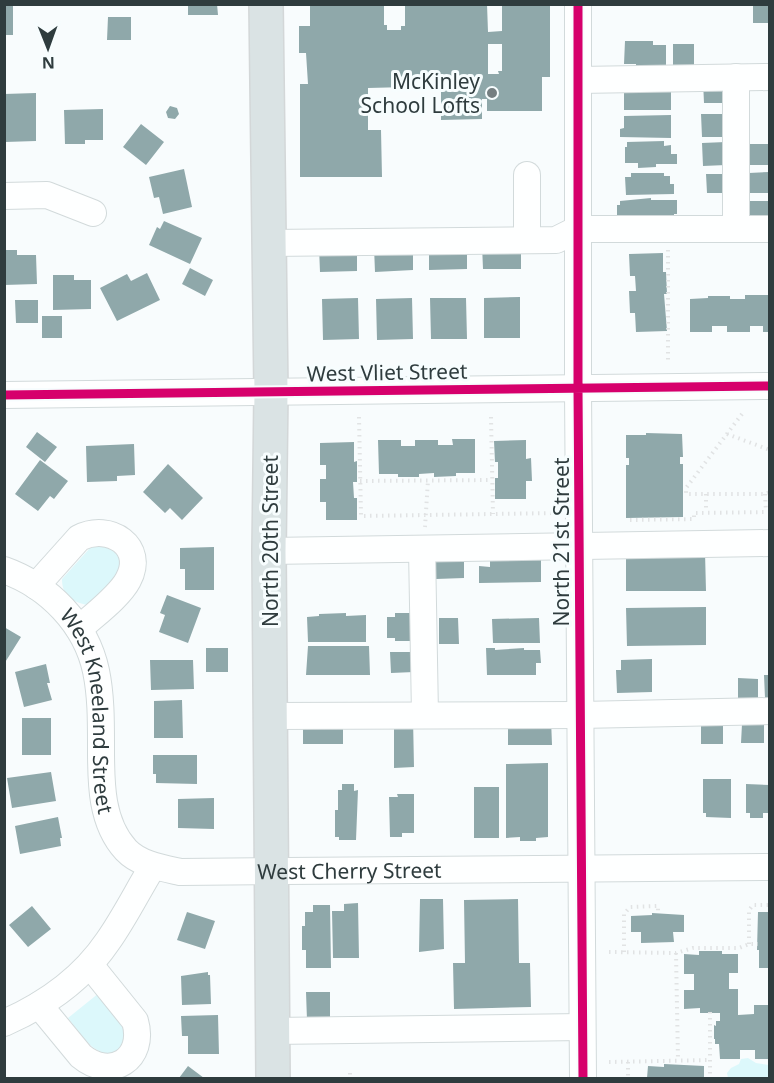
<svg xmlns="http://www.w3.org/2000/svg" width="774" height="1083" font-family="'Noto Sans',sans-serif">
  <rect width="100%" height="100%" fill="#f8fcfd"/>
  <path fill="#dcf8fb" d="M100 544 109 545 122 557 119 574 95 601 88 605C72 602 62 596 62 579L90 548Z
    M99 993 125 1022 128 1042 114 1055C90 1053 82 1035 68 1018Z
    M748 1058 756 1063 769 1065V1078H728L727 1073 731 1068 739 1064 741 1059Z"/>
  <path fill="#8fa8aa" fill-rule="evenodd" d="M4 4H13V35H4Z
    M188 4H217L218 15H188Z
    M310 4H384V25H387V30H401V26H405V4H487L488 32 502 31V4H550V77H542V111H487V99H482V119L441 120V76H406L407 87 368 88V130H381L382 177H300V84H308L306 53H299V26H310ZM488 44H502V71H498L499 74H488Z
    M753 4H770V23H753Z
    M108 17H131V40H107Z
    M625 41H653V45H666V67H636V64H624Z
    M673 44H694V65L673 66Z
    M703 81H725V103H704Z
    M626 88 671 91V110H624V92H626Z
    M36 93V141L5 142 4 94Z
    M170 106 177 108 179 114 175 119 168 118 166 112Z
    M103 109V140H85V144H65L64 110Z
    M701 114H726V137H702Z
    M671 115V138L620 137V129L624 128V116Z
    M141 124 164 142 146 165 123 147Z
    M664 141V146L671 145V154H677V164H656V167L638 168V163H625V147H627V142Z
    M726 142V165L703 166 702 143Z
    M748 144H770V165H749Z
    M184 169 192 207 163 214 159 197 154 198 149 177Z
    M769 172V193H749V173Z
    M631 173H664V176H670V184H674V194L626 195 625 177H631Z
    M706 174H726L727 193H707Z
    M651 198V200H677V214H674V223L617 224V205H620V201Z
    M749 201H770V222H746V208H749Z
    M164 221 202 238 190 264 149 245 157 227 160 229Z
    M521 244V269H483L482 245Z
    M467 245V269L429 270V246Z
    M319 247H357V271L320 272Z
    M374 247H413V270L375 272Z
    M4 250H17V255H36L37 284 4 285Z
    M663 253V272H666L667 294H664L667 331 636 332 635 313H630L629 291H636L635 276H630L629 254Z
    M190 268 213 280 205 296 182 284Z
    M147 273 160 300 117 321 100 288 127 274 131 281Z
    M53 275H74V280H91V309L53 310Z
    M745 295H768V298H770V332H763V326H750V332H727V326H712V332H690V299L708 298V296H730V299H745Z
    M520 297V338H484V298Z
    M358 298 359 339 323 340 322 299Z
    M412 298 413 339 377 340 376 299Z
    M430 298H466L467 339H431Z
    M15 300H38V323H16Z
    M42 316H62V338H42Z
    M37 432 57 447 45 462 26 447Z
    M646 433 682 434 683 457H680V464H683V517L626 518V465H629V458H626V435H646Z
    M452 439H475V473H456V476L434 477V473L419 474V477H398V474H379L378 440H401V446H415V440H438V445H453Z
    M526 440V459L531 458 532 481H526V499H495V478H498V462H495L494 441Z
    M354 442V462L357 461V482H353L354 498H357V520H326V502H320V479H326V465H320V443Z
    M134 444 135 475 117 476V481L87 482 86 446Z
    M40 460 68 481 54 499 50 496 38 511 15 494Z
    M168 464 203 498 182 520 170 508 165 513 143 492Z
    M214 547V590H185V569H180V548Z
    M705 552 706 591H626V553Z
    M541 557V582L479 583V566L490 567V558Z
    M436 558H464V578L436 579Z
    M167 595 201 608 188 643 159 632 165 615 160 613Z
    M706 607V645L627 646 626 608Z
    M346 613V616L366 615V642H308L307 617 319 616V614Z
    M395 613H414V641H395V638H387V617H395Z
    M439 618H458L459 644H439Z
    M539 618 540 643H493L492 619Z
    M4 627 21 637 4 664Z
    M308 646H369L370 675H306Z
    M206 648H228V672H206Z
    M486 648H495V650L524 648V650H540L541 663H536V675H487Z
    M390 652H413L414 672 391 673Z
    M652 659V692L617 693 616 670H621V660Z
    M150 660H193L194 689 151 690Z
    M46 664 50 683H47L52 700 24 707 15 672Z
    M764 675H770V698H765Z
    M738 678 758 679V699H738Z
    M182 700 183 738H154V701Z
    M22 718H51V755H22Z
    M394 718H413L414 767 394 768Z
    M551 719 552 745H508V720Z
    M343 722V744H303V723Z
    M701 724H723V744H701Z
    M742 724H764V743H741Z
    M153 755H197V784L156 783V774H153Z
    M548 763V837L536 838V841H520V837L506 838V764Z
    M51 772 56 801 12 808 7 778Z
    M703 779H731V818L706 817V813H703Z
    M342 784H354V791L358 790 356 840H339V837H335V810H338V790H342Z
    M746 784 770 785V813H763V818H750V813H746Z
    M474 787H499V838H474Z
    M397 794H414V833H402V837H390L389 797H398Z
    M214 798V829L178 828V799Z
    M58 817 62 838H60L61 846 20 854 15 826Z
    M420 899H443L444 949 419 952Z
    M518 899 519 963H530L531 1007 454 1009 453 963H465L464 900Z
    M358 903 359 958H333L332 911H344V904Z
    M313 905H330L331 968H306V950H302V926H305V912H313Z
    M32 906 51 929 28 947 9 925Z
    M187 912 215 921 205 949 177 940Z
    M758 912H770V968H759V950H757Z
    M652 913 684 915V932H673L674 942 641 943V932H631V916L652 915Z
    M699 951H722V954H738V973H729V989H738V1015L754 1014V1005H770V1059H755V1050H740V1059H720L719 1044H715V1039H714V1025L716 1026V1021H720V1013H700V1008L684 1009V990H694V974H684V954L699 955Z
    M208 972V975H210L211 1004 182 1005 181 976Z
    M306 992H330V1020H307Z
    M218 1015 219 1054H188V1036H182L181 1016Z
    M664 1064 704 1066V1078H647L648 1066 664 1067Z
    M188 1066 204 1078H179Z"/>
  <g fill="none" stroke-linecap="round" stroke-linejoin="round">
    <g stroke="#d2dadb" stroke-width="28">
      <g id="minor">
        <path d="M578 4V389L583 1078"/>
        <path d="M736 77V228"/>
        <path d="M578 80 770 77"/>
        <path d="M527 175V240"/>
        <path d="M4 196 47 195 93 213"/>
        <path d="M269 243 556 240 578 229H770"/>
        <path d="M4 395 770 386"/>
        <path d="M422 549 425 715"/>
        <path d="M269 551 770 543"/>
        <path id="s1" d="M4 570C49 586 86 624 96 671 101 695 101 720 101 745 101 780 100 822 126 850 139 864 162 868 180 872L770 867"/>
        <path d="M36 586 79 538C110 522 146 547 128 580 119 597 94 615 79 629"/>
        <path d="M270 716 580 715 770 711"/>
        <path d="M39 1005 81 1056C111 1081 146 1059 135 1021L90 965"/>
        <path d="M4 1023C45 1005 83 978 108 941 125 917 138 890 153 866"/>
        <path d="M272 1031 582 1027"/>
      </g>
    </g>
    <g stroke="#d3d7d8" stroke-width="36">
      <path id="major" d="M266 4 271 392 269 551 273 1078"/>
    </g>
    <path stroke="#e1e3e4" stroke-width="4" stroke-dasharray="1.5 4.5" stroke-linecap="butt" d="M668 250V360
      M742 414 686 488V494H765L770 492
      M359 417 361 516 558 513
      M491 417 493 514
      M727 434 770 450
      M360 481 492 480
      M706 494V512
      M765 494 766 512
      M630 520 694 519V513L770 512
      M425 527 428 480
      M749 944V910L753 905H770
      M609 952 676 953 693 948H739L749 944H758
      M624 952V914L630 907 658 906V913
      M676 953 678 1060
      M710 1012V1078
      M609 1062 710 1060
      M628 1062V1078
      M350 1073V1078"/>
    <use href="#minor" stroke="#feffff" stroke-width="26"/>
    <use href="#major" stroke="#dae3e4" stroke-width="33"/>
    <g stroke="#f7fdfe" stroke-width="13">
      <path id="cycleway" d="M578 4V389L583 1078
        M4 395 770 386"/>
    </g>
    <use href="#cycleway" stroke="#d6006c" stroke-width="9"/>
  </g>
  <circle fill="#757f81" stroke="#f7fdfe" stroke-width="2" cx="492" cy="93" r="6"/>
  <g text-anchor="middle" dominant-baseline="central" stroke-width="6" stroke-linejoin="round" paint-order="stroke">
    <g font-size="21" fill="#2f3c3e" stroke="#f7fdfe" text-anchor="end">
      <text x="480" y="81">McKinley<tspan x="480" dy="24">School Lofts</tspan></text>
    </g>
    <g font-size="21" fill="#2f3c3e" stroke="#f7fdfe">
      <text transform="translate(387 372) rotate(-1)">West Vliet Street</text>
      <text transform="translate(270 541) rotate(-90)">North 20th Street</text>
      <text transform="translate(561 542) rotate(-90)">North 21st Street</text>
      <text stroke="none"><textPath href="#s1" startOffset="180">West Kneeland Street</textPath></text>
      <text stroke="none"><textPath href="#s1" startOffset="556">West Cherry Street</textPath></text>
    </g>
  </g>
  <rect width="774" height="1083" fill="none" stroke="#2f3c3e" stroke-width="12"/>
  <g transform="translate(48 48) rotate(179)" stroke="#f7fdfe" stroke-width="4.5" paint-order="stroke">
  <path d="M0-4.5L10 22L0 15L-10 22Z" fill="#2f3c3e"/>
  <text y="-9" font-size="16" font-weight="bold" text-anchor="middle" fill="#2f3c3e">N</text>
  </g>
</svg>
